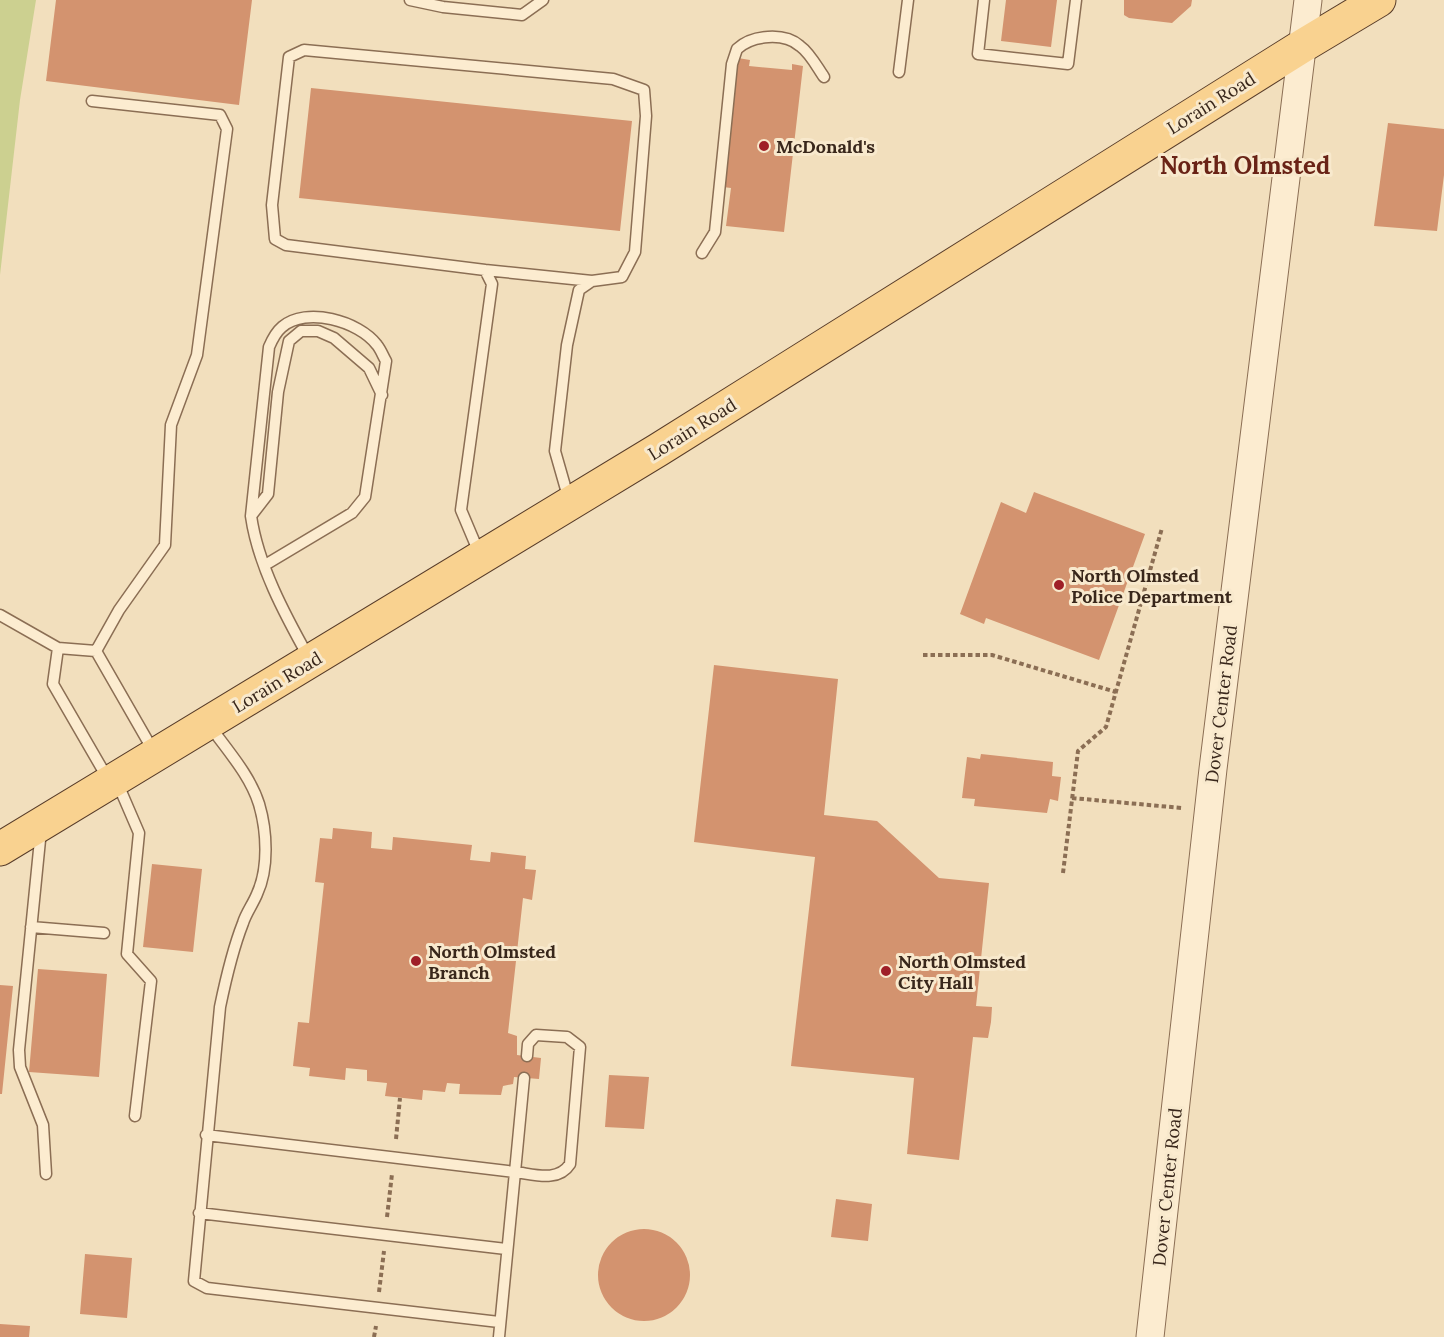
<svg xmlns="http://www.w3.org/2000/svg" width="1444" height="1337" font-family="Lora,serif">
  <rect width="100%" height="100%" fill="#f2dfbd"/>
  <path fill="#ccd090" d="M0 0H36L20 100 0 275Z"/>
  <path fill="#d3936f" d="M56 0H252L239 105 46 81Z
    M1006 0H1057L1051 47 1001 41Z
    M1124 0H1192L1191 6 1172 23 1129 18 1124 15Z
    M738 58 750 60 749 66 792 70V64L803 66 784 232 726 226 731 188 723 187Z
    M311 88 632 121 620 231 299 198Z
    M1388 123 1444 129V175L1437 231 1374 226Z
    M1034 492 1145 534 1099 660 986 618 984 624 960 614 1001 502 1026 513Z
    M714 665 838 679 824 815 877 821 939 878 989 883 976 1006 992 1007 991 1022 988 1038 973 1037 959 1160 907 1154 914 1078 791 1066 815 857 694 842Z
    M981 754 1053 762 1052 776 1061 777 1058 801 1050 799 1047 813 974 806 975 799 962 798 967 757 980 759Z
    M333 828 372 832 371 848 392 850 393 837 472 845 470 860 490 862 491 852 526 856 525 869 536 870 532 900 523 898 508 1033 517 1036V1055L541 1058 539 1079 514 1077 513 1084 503 1086 501 1095 459 1094 460 1084 447 1083 445 1092 423 1090 422 1100 385 1096 387 1083 367 1081V1070L346 1068 345 1080 309 1076 310 1068 293 1066 298 1022 309 1023 324 883 315 882 320 838 332 839Z
    M152 864 202 869 193 952 143 947Z
    M38 969 107 974 99 1077 29 1072Z
    M0 985 13 986 2 1094H0Z
    M609 1075 649 1077 644 1129 605 1127Z
    M836 1199 872 1204 868 1241 831 1237Z
    M598 1275a46 46 0 1 1 92 0a46 46 0 1 1-92 0Z
    M85 1254 132 1258 127 1318 80 1314Z
    M0 1324 30 1326 29 1337H0Z"/>
  <g fill="none" stroke-linecap="round" stroke-linejoin="round">
    <g stroke="#8b6e54" stroke-width="13">
      <path id="service" d="M410 0 443 7 522 15 543 0
        M984 0 978 54 1068 64 1076 0
        M899 72 908 0
        M92 101 220 115 227 129 197 355 171 425 165 545 119 610 96 651
        M702 253 715 232 732 64 737 49C752 35 784 32 800 46 810 53 817 67 824 77
        M485 270 592 281
        M251 516 268 494 278 392 289 341 301 331H318L334 338 369 368 382 395
        M480 555 461 510 492 284 485 270 286 245 275 239 272 205 289 57 304 50 613 79 644 90 646 116 635 252 622 277 592 281 579 290 567 345 555 451 569 500
        M265 565 352 513 365 497 386 361C383 356 381 350 377 345 359 321 306 306 282 327 276 332 272 340 269 347L251 516C258 565 285 615 309 658
        M0 615 58 648 96 651
        M58 648 53 684 108 779
        M96 651 154 752
        M210 726C227 750 250 775 259 804 267 831 269 868 257 894 253 904 246 913 243 923 232 951 226 978 220 1007L194 1281 207 1288 499 1322
        M117 782 139 833 127 954 151 981 135 1116
        M41 830 19 1050 20 1067 43 1125 46 1174
        M31 927 104 933
        M524 1078 515 1172C533 1174 558 1183 570 1164L580 1047 567 1037 536 1035 528 1044 527 1056
        M206 1135 515 1172 499 1337
        M199 1213 506 1249"/>
    </g>
    <g stroke="#8b6e54" stroke-width="29">
      <path id="tertiary" d="M1150 1337 1213 769 1308 0"/>
    </g>
    <g stroke="#583c29" stroke-width="35">
      <path id="primary" d="M0 849 658 450 1304 45 1379 0"/>
    </g>
    <path stroke="#8b6e54" stroke-width="4" stroke-dasharray="4.5 3" stroke-linecap="butt" d="M923 655H992L1116 692
      M1072 798 1182 808
      M1063 873 1078 751 1106 727 1162 528
      M396 1139 400 1098
      M387 1217 392 1174
      M379 1292 384 1251
      M374 1337 376 1326"/>
    <use href="#service" stroke="#fcecd0" stroke-width="10"/>
    <use href="#tertiary" stroke="#fcecd0" stroke-width="27"/>
    <use href="#primary" stroke="#f9d290" stroke-width="33"/>
  </g>
  <g fill="#9f1f27" stroke="#f8e9cd" stroke-width="2">
    <circle cx="764" cy="146" r="6"/>
    <circle cx="1059" cy="585" r="6"/>
    <circle cx="416" cy="961" r="6"/>
    <circle cx="886" cy="971" r="6"/>
  </g>
  <g text-anchor="middle" dominant-baseline="central" stroke-width="6" stroke-linejoin="round" paint-order="stroke">
    <g font-size="18" fill="#39271b" stroke="#f8e9cd">
      <text transform="translate(1211 103) rotate(-32)">Lorain Road</text>
      <text transform="translate(692 429) rotate(-32)">Lorain Road</text>
      <text transform="translate(277 682) rotate(-31)">Lorain Road</text>
      <text transform="translate(1221 704) rotate(-83)">Dover Center Road</text>
      <text transform="translate(1167 1187) rotate(-84)">Dover Center Road</text>
    </g>
    <g font-size="18" font-weight="bold" fill="#39271b" stroke="#f8e9cd" text-anchor="start">
      <text x="776" y="146">McDonald's</text>
      <text x="1071" y="575">North Olmsted<tspan x="1071" dy="21">Police Department</tspan></text>
      <text x="428" y="951">North Olmsted<tspan x="428" dy="21">Branch</tspan></text>
      <text x="898" y="961">North Olmsted<tspan x="898" dy="21">City Hall</tspan></text>
    </g>
    <g font-size="24" font-weight="bold" fill="#692316" stroke="#f8e9cd">
      <text x="1245" y="165">North Olmsted</text>
    </g>
  </g>
</svg>
